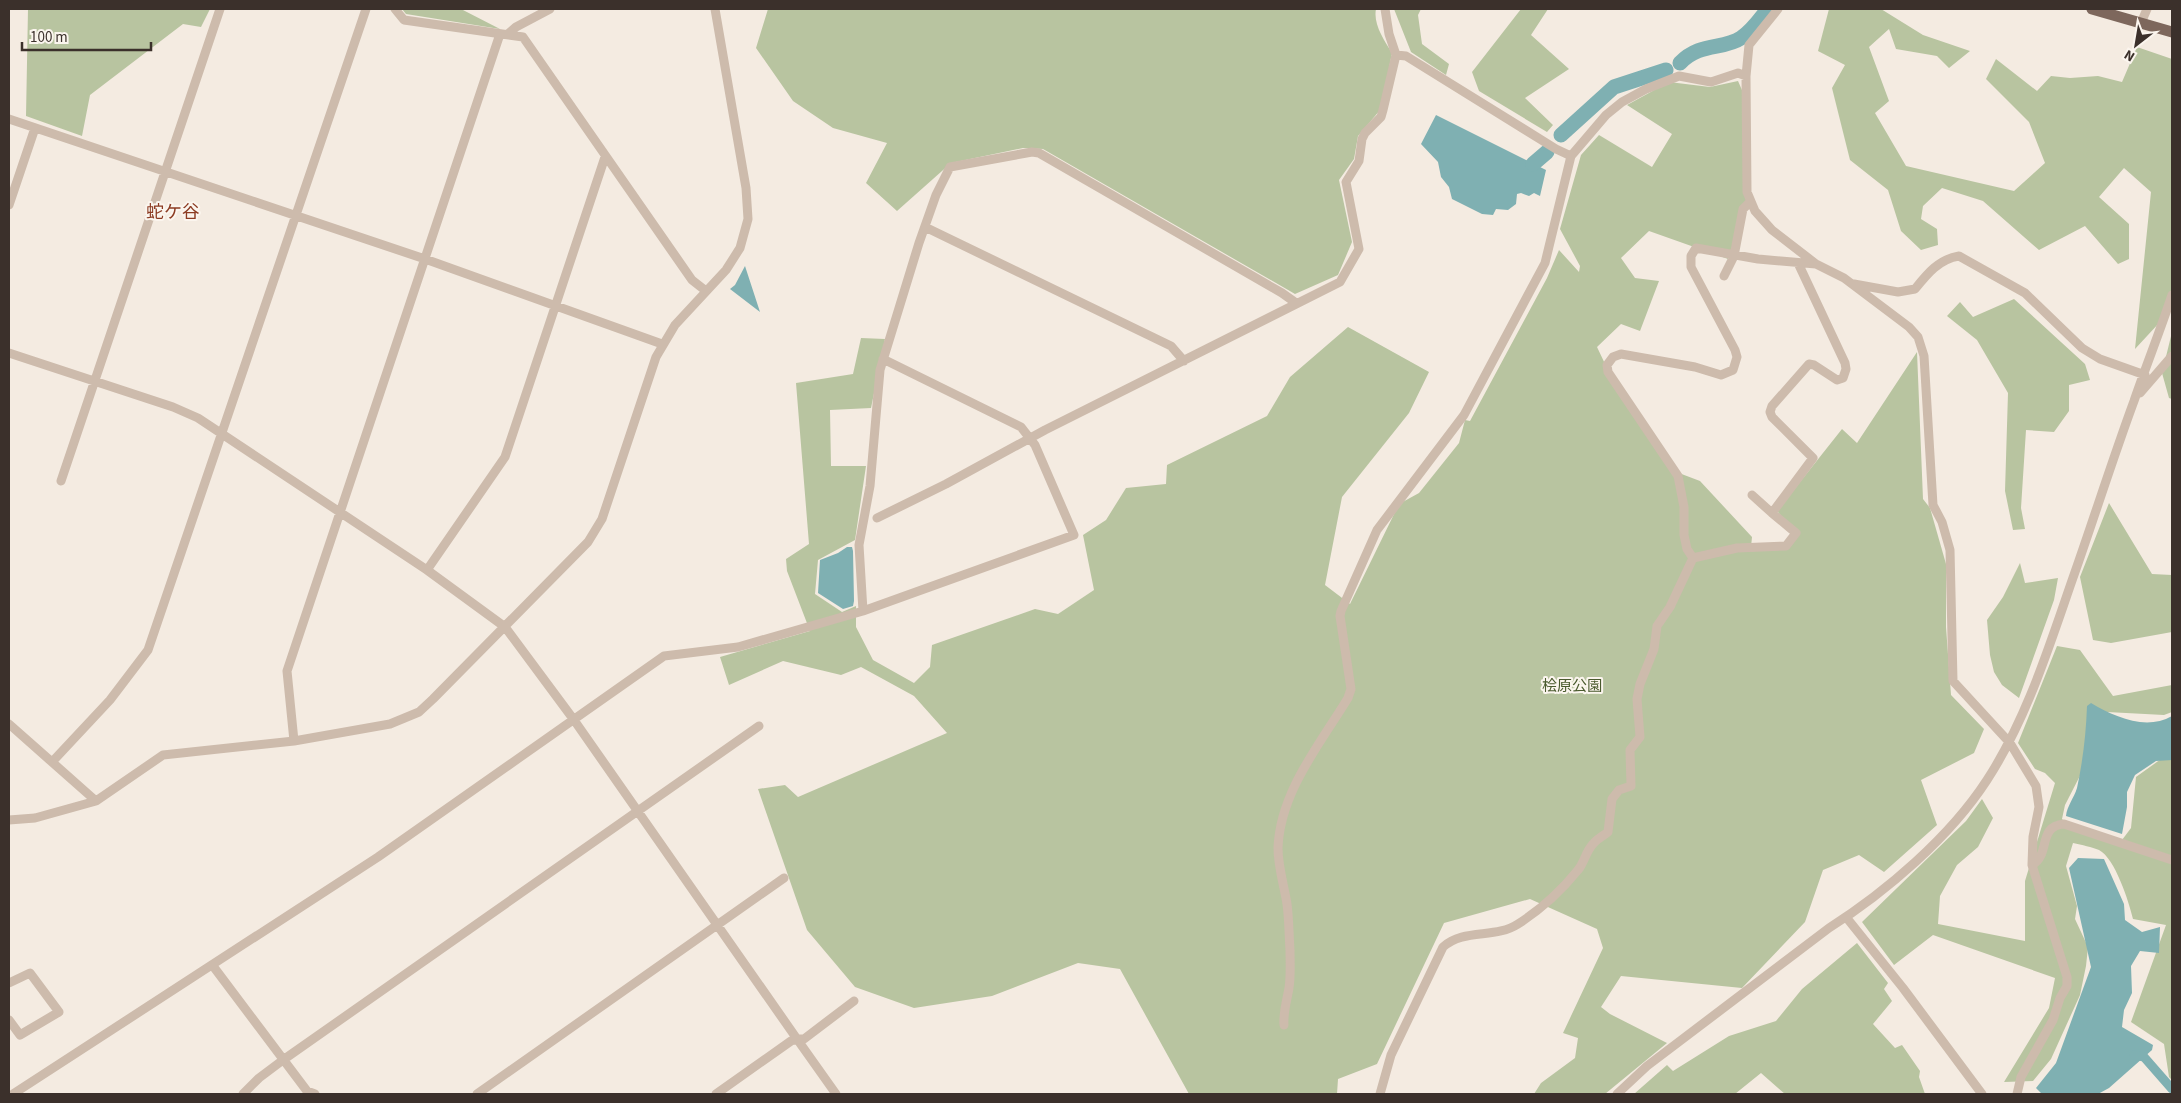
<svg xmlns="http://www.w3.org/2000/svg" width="2181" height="1103" font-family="'Source Sans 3','Noto Sans JP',sans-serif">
  <rect width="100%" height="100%" fill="#f4ebe1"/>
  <path fill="#b8c4a0" d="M28 9H210L201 27 183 24 90 95 82 136 26 116Z
    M402 9H461L500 29 406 14Z
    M768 9H1376C1373 24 1384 40 1392 53L1381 109 1358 136 1354 159 1339 180 1352 242 1338 275 1295 294 1043 149 1023 148 951 163 897 211 866 183 887 143 833 128 793 101 756 48Z
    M1394 9H1421L1418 15 1422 44 1449 64 1446 75 1411 52Z
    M1521 9H1548L1531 35 1569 69 1525 98 1553 125 1547 132 1479 91 1472 72Z
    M1829 9H1881L1923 35 1970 51 1949 68 1937 56 1896 49 1889 29 1869 47 1889 101 1875 113 1906 166 2014 191 2045 163 2029 122 1986 79 1996 59 2037 91 2051 76 2070 78 2098 76 2122 82 2137 47 2172 59V309L2135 349 2151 192 2124 168 2099 197 2129 224V259L2118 264 2085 226 2039 250 1983 201 1942 188 1923 206 1921 219 1937 229 1938 245 1921 250 1901 231 1888 190 1850 160 1832 88 1845 65 1818 51Z
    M1738 81 1745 97 1748 203 1728 259 1649 231 1621 258 1635 278 1659 281 1640 331 1621 324 1597 347 1616 387 1671 470 1700 481 1752 537 1751 547 1786 546 1796 533 1777 511 1842 429 1857 443 1917 352 1923 499 1930 508 1946 564V627L1951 695 1984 729 1974 753 1921 780 1937 825 1884 872 1859 855 1823 870 1805 922 1742 988 1621 976 1601 1007 1610 1014 1667 1043 1605 1094H1534L1541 1083 1575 1058 1578 1038 1563 1033 1603 948 1597 929 1530 899 1444 923 1377 1064 1338 1079 1337 1094H1189L1120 969 1078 963 992 996 914 1008 855 987 807 930 758 789 785 785 798 797 947 733 914 696 861 667 841 675 783 661 729 685 720 657 810 631 787 571 786 559 809 544 796 383 853 374 861 338 885 339 871 408 830 410 831 466H866L855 540 818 560 815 594 842 612 856 606V627L873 660 914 683 930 667 932 645 1035 609 1058 614 1094 590 1083 535 1106 520 1126 488 1166 484 1167 465 1267 416 1290 377 1348 327 1429 372 1409 413 1342 497 1325 585 1350 604 1399 504 1419 493 1459 443 1465 420 1470 421 1547 278 1559 250 1579 272 1580 266 1560 229 1581 155 1599 135 1652 167 1672 134 1627 105 1669 82 1710 87Z
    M2014 299 2085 364 2090 380 2069 385V411L2054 432 2026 430 2021 508 2025 529 2013 530 2005 491 2008 393 1977 340 1947 316 1960 302 1973 317Z
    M2172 332V399L2169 398 2162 373Z
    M2109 503 2152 574 2172 575V632L2111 643 2093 640 2080 577Z
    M2020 563 2025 583 2058 578 2054 600 2019 698 2002 685 1994 672 1990 655 1987 620 2003 597Z
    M2057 646 2080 650 2113 696 2172 685V712L2164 715 2088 711 2085 766 2065 805 2062 819 2074 830 2119 844 2131 828 2136 777 2168 754 2172 756V1080L2169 1077 2164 1044 2131 1022 2166 925 2133 919C2129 902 2115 858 2099 850 2092 847 2082 845 2073 843L2066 866 2077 906 2075 919 2088 947 2086 966 2080 995 2051 1059 2033 1081 2004 1082 2049 1008 2055 978 1933 935 1894 965 1862 922 1966 821 1982 799 1993 818 1978 847 1957 865 1940 896 1938 924 2025 941V881L2055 783 2045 773 2035 769 2018 743Z
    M1857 943 1888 983 1884 989 1892 1001 1873 1024 1895 1048 1902 1045 1920 1071 1919 1077 1925 1094H1785L1761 1073 1735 1094H1634L1667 1065 1673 1071 1729 1036 1776 1021 1802 989Z"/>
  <path fill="#7fb0b2" d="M1436 115 1546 170 1540 196 1534 193 1529 196 1521 193 1517 194 1516 204 1508 210 1496 209 1493 215 1482 214 1452 199 1449 187 1441 177 1438 162 1421 144Z
    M745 266 760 312 730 289 735 285Z
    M847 547H852L853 551 854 601 853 606 843 609 818 593 820 560 838 553Z
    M2091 703C2115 717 2146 731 2172 716V760L2156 761 2135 775 2127 792V807L2122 834 2066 816C2067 806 2074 798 2077 788 2083 760 2086 734 2087 706Z
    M2078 858 2104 859 2124 904 2125 920 2142 932 2160 927 2159 953 2140 951 2131 966 2132 993 2124 1010 2122 1027 2153 1045 2152 1050 2109 1088 2098 1094H2042L2036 1088 2056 1063 2091 967 2069 868Z"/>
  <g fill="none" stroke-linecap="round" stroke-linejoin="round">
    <path stroke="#7fb0b2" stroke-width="9" d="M2134 1055 2144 1057 2172 1089"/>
    <path stroke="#7fb0b2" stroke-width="15" d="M1680 63C1700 42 1723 50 1741 38 1752 31 1760 19 1768 9
      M1561 135 1614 87 1666 70
      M1533 164 1547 152"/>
    <path stroke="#cdbbac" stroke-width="9" d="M395 9 404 20 523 37 692 280 706 291
      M1778 9 1749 45 1746 76 1747 192 1755 211 1772 230 1816 264 1844 278 1909 327 1918 337 1924 356 1933 505 1942 522 1950 550 1953 681 2010 743 2036 786 2039 807 2033 837 2032 865 2067 977V986L2060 998 2053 1020 2021 1077 2017 1094
      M2141 23 2147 9
      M508 34 516 27 550 9
      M1396 55 1406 56 1556 149 1571 156
      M9 119 425 259 662 344
      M9 205 35 128
      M925 227 1171 346 1184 361
      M1724 276 1734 256 1743 209 1750 202
      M1854 284 1898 292 1915 289C1927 274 1939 259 1959 256L2025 293 2082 348 2100 359 2145 375
      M9 353 173 407 198 418 427 570 505 627 574 720 797 1039 791 1041 716 1094
      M2140 393 2172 356
      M61 481 220 9
      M1752 495 1772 513 1813 458 1772 417 1770 412 1772 406 1809 364 1814 365 1837 380 1843 378 1846 369 1845 363 1798 263
      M877 518 946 484 1045 430 1340 282 1359 249 1346 182 1359 161 1362 139 1365 133 1381 117 1383 110 1396 55 1389 34 1385 9
      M1693 558 1737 548 1786 546 1796 533 1772 513
      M427 570 505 457 605 157
      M863 611 859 545 870 486 880 370 919 243 936 195 950 167 1032 152 1039 153 1282 293 1296 303
      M9 724 96 801
      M294 741 287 671 500 34
      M52 762 110 700 148 650 366 9
      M9 820 35 818 96 801 163 755 294 741 390 724 419 712 433 699 588 542 602 519 656 357 675 325 726 270 740 248 748 219 746 188 715 9
      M2032 865C2051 855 2037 826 2064 824L2172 860
      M1846 917 1903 988 1982 1094
      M213 966 307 1091 315 1094
      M9 983 30 973 59 1012 20 1035 9 1020
      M1284 1025C1283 1012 1287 1000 1289 988 1291 975 1290 962 1290 950 1289 935 1289 919 1287 904 1284 885 1278 867 1278 848 1280 792 1320 744 1348 698L1351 689 1340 616 1341 611 1377 530 1464 415 1545 263 1571 156 1606 115 1622 102 1646 89 1679 76 1711 82 1738 73 1746 76
      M13 1094 378 857 664 656 738 647 863 611 1074 535 1035 445 1021 427 883 359
      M243 1094 259 1078 283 1060 759 726
      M477 1094 784 878
      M836 1094 797 1039H804L854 1001
      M1380 1094 1391 1055 1443 947C1464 928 1495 939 1518 924 1540 910 1561 891 1578 870 1584 863 1586 851 1593 844 1597 839 1603 836 1608 832L1612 799 1619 790 1631 786 1630 750 1640 737 1637 699 1640 684 1654 649 1657 626 1670 607 1693 558 1687 549 1684 535V507L1678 476 1608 372 1607 365 1613 357 1621 354 1695 367 1721 375 1733 370 1737 357 1735 350 1691 267V256L1696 248 1758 259 1816 264
      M1617 1094 1647 1066 1829 928C1886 892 1950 837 1987 780 2028 717 2050 643 2075 572 2095 515 2113 458 2134 401 2146 366 2160 331 2172 295"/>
    <path stroke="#7d675c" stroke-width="11" d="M2092 9 2172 32"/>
  </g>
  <g text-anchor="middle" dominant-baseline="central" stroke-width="4" stroke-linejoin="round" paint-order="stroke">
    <g font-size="15" fill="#4a5a2e" stroke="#fbf5ee">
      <text x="1572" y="686">桧原公園</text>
    </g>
    <g font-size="18" fill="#8c3b22" stroke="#fbf5ee">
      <text x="173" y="212">蛇ケ谷</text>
    </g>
  </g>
  <rect width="2181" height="1103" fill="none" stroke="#3b302b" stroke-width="20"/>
  <g transform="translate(2136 45) rotate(211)" stroke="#fbf5ee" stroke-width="4" paint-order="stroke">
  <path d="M0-4L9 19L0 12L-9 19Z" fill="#3b302b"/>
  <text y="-8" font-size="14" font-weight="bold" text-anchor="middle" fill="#3b302b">N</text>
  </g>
  <path d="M22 42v8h129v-8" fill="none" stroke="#3b302b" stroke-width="2.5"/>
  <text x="30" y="42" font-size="15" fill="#3b302b" stroke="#fbf5ee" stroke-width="4" paint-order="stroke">100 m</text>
</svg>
